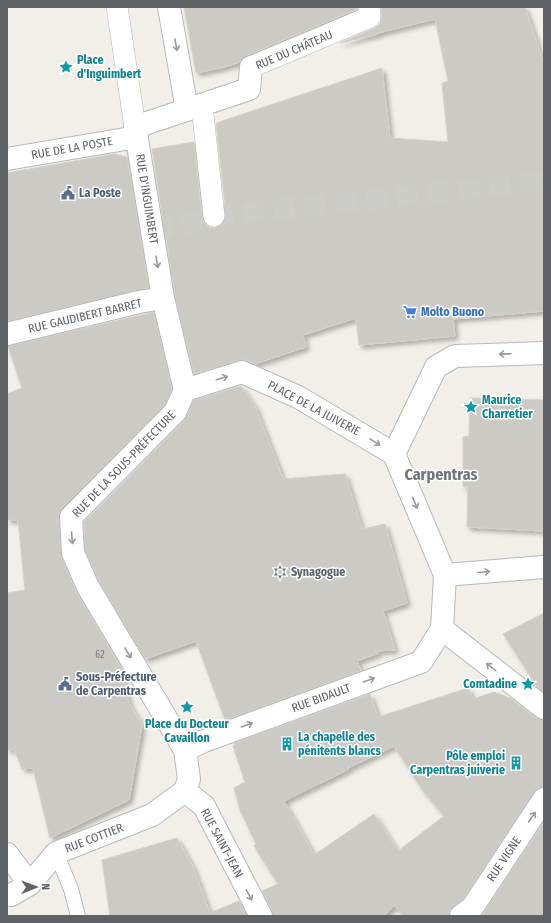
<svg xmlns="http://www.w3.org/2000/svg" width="551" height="923" font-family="'Fira Sans Condensed',sans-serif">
  <defs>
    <filter id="shadow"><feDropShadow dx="3.5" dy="3.5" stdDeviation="2" flood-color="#0004"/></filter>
  </defs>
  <rect width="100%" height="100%" fill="#f1efe8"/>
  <path fill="#cccac5" stroke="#d6d1c6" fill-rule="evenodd" filter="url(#shadow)" d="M184 7H357V9L245 56 240 62 224 67 196 73Z
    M381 7H525L544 65V311L453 319 455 336 359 345 356 318 303 335 306 347 255 364 247 360H238L194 374 175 296 152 149 194 142 202 218 204 223 209 227 215 228 221 225 225 220 226 215 216 123 382 68 390 138 448 142 442 83 448 81 435 19 378 33V34L340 43 375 28 380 24 382 16Z
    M114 154 127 157 149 288 7 321V173Z
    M154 312 172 389 165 405 62 508 59 517 62 558 77 593 121 668 129 703 142 725 129 800 50 838 33 768 22 769 14 749 7 750V593L25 590 18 520H7V394L22 388 8 346Z
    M241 386 255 406 283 479 345 474 362 529 385 524 407 603 383 611 395 650 374 651 379 653 357 661 361 671 225 720 196 641 145 659 99 581 85 550 84 522 184 421 194 400Z
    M470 398 544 400V531L467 527 468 487H463V437L469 436Z
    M544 613V692L538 688 503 634Z
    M468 688 473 699 494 692 510 698 536 718 544 720V787L538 788 534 792 463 899 450 911 449 916H404L394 906 384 916H273L272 910 262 891 278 884 254 846 256 844 240 810 234 788 245 782 233 746 235 745 234 743 370 694 378 717ZM394 746 423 791 444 816 398 851 374 814 314 855 284 801 349 769 348 768Z
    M544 822V916H481L482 915Z
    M177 838 193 867 210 913 239 901 247 916H110L102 860Z"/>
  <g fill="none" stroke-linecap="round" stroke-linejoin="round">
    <path stroke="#ccccc8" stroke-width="21" stroke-dasharray="21 10" stroke-linecap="butt" d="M152 232 214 216 544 181"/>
    <g stroke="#b5b8bc" stroke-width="16">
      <path id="service" d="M56 853 71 889 78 916"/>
    </g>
    <g stroke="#b5b8bc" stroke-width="22">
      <path id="pedestrian" d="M117 7 135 127
        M251 67 370 17 369 7
        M202 106 214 216"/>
    </g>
    <g stroke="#b5b8bc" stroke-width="24">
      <path id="minor" d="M169 7 187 110
        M7 159 137 137
        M7 334 139 302 163 298
        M185 390 175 412 71 517 73 553 88 587 185 750 189 779 185 791 204 806 261 916
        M185 390 163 298 135 127 249 89 251 67
        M185 390 242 372 298 397 394 454
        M445 575 544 567
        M442 629 544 708
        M185 750 204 741 421 662 442 629 445 575 394 454 436 367 455 356 544 353
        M7 854 30 884
        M11 895 30 884 56 853 152 815 185 791
        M461 916 472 908 544 799"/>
    </g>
    <use href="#service" stroke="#fff" stroke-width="14"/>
    <use href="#pedestrian" stroke="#fff" stroke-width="21"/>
    <use href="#minor" stroke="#fff" stroke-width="22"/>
  </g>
  <defs><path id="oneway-shaft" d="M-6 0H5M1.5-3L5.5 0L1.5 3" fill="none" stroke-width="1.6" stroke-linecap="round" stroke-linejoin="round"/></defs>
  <g stroke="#979a9d">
    <use href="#oneway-shaft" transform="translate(176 45) rotate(80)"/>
    <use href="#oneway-shaft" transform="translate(157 262) rotate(80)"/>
    <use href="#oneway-shaft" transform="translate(505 354) rotate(178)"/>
    <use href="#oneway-shaft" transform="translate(222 378) rotate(-17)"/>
    <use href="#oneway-shaft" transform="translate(375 442) rotate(32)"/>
    <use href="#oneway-shaft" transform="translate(415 503) rotate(67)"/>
    <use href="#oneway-shaft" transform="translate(72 538) rotate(86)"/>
    <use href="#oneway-shaft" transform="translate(484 572) rotate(-5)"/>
    <use href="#oneway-shaft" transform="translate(128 653) rotate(59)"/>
    <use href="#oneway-shaft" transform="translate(491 667) rotate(-142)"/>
    <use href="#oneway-shaft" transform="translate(369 680) rotate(-20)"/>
    <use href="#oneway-shaft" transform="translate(247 725) rotate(-20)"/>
    <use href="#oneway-shaft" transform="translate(532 817) rotate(-56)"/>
    <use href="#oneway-shaft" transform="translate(249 895) rotate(62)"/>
  </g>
  <defs>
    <g id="sight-bare" transform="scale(1.08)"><path d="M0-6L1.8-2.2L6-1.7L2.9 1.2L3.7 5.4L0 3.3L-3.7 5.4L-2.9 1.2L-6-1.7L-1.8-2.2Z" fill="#0f9aa8" stroke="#fff" stroke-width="2.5" paint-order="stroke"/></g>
    <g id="civic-bare" transform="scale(1.08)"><path d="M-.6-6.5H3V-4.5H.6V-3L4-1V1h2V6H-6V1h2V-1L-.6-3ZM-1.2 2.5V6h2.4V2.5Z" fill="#5c6f8a" stroke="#fff" stroke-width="2.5" paint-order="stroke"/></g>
    <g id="supermarket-bare" transform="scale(1.08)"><path d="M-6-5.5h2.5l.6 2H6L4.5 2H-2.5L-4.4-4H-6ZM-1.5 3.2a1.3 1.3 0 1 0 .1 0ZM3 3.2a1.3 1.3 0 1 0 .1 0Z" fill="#3f7fe0" stroke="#fff" stroke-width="2.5" paint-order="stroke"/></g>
    <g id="synagogue-bare" transform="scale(1.08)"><path d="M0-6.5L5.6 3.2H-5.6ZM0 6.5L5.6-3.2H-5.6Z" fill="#6b7280" stroke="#fff" stroke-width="2.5" paint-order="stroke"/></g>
    <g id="building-bare" transform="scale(1.08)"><path d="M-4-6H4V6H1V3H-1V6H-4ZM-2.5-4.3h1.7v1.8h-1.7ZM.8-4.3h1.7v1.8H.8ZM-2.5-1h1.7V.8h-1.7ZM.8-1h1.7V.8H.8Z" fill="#0f9aa8" stroke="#fff" stroke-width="2.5" paint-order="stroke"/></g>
  </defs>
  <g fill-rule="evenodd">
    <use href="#sight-bare" x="66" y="67"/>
    <use href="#civic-bare" x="68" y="193"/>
    <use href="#supermarket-bare" x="410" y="312"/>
    <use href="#sight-bare" x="471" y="407"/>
    <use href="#synagogue-bare" x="280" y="572"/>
    <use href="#civic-bare" x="65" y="684"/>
    <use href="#sight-bare" x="528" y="684"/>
    <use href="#sight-bare" x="187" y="707"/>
    <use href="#building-bare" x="287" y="744"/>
    <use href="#building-bare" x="516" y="763"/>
  </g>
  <g text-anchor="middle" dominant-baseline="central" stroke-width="3" stroke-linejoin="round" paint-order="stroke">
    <g font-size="10" fill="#7a7d7f">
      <text x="100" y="655">62</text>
    </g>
    <g font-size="12" fill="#5f6368" stroke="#fff">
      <text transform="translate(294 50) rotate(-23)">RUE DU CHÂTEAU</text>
      <text transform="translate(72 148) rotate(-10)">RUE DE LA POSTE</text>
      <text transform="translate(147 199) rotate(81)">RUE D'INGUIMBERT</text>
      <text transform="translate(85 316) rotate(-13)">RUE GAUDIBERT BARRET</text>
      <text transform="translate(314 408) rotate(28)">PLACE DE LA JUIVERIE</text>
      <text transform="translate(124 464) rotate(-46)">RUE DE LA SOUS-PRÉFECTURE</text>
      <text transform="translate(321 698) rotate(-20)">RUE BIDAULT</text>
      <text transform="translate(94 838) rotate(-21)">RUE COTTIER</text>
      <text transform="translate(222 843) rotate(62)">RUE SAINT-JEAN</text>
      <text transform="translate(504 859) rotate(-56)">RUE VIGNE</text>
    </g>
    <g font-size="12" font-weight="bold" fill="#0d838f" stroke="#fff" text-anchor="start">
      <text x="77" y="60">Place<tspan x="77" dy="14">d'Inguimbert</tspan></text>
      <text x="482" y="400">Maurice<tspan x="482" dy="14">Charretier</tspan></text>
      <text x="517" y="684" text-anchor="end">Comtadine</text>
      <text x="187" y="724" text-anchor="middle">Place du Docteur<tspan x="187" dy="14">Cavaillon</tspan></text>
      <text x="298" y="737">La chapelle des<tspan x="298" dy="14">pénitents blancs</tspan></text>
      <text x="505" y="756" text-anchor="end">Pôle emploi<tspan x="505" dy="14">Carpentras juiverie</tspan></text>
    </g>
    <g font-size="12" font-weight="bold" fill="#4e5e75" stroke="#fff" text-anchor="start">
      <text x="79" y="193">La Poste</text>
      <text x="76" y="677">Sous-Préfecture<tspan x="76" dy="14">de Carpentras</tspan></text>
    </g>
    <g font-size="12" font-weight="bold" fill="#366cbe" stroke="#fff" text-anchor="start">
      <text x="421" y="312">Molto Buono</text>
    </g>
    <g font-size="12" font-weight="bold" fill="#5b616d" stroke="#fff" text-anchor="start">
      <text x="291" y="572">Synagogue</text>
    </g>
    <g font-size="16" font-weight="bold" fill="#70757a" stroke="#fff">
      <text x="441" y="474">Carpentras</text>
    </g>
  </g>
  <rect width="551" height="923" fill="none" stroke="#5f6368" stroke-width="16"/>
  <g transform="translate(36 887) rotate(89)" stroke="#ffffff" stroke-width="3" paint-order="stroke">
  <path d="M0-3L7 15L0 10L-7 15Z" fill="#5f6368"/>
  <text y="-6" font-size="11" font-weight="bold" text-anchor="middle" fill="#5f6368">N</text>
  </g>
</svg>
